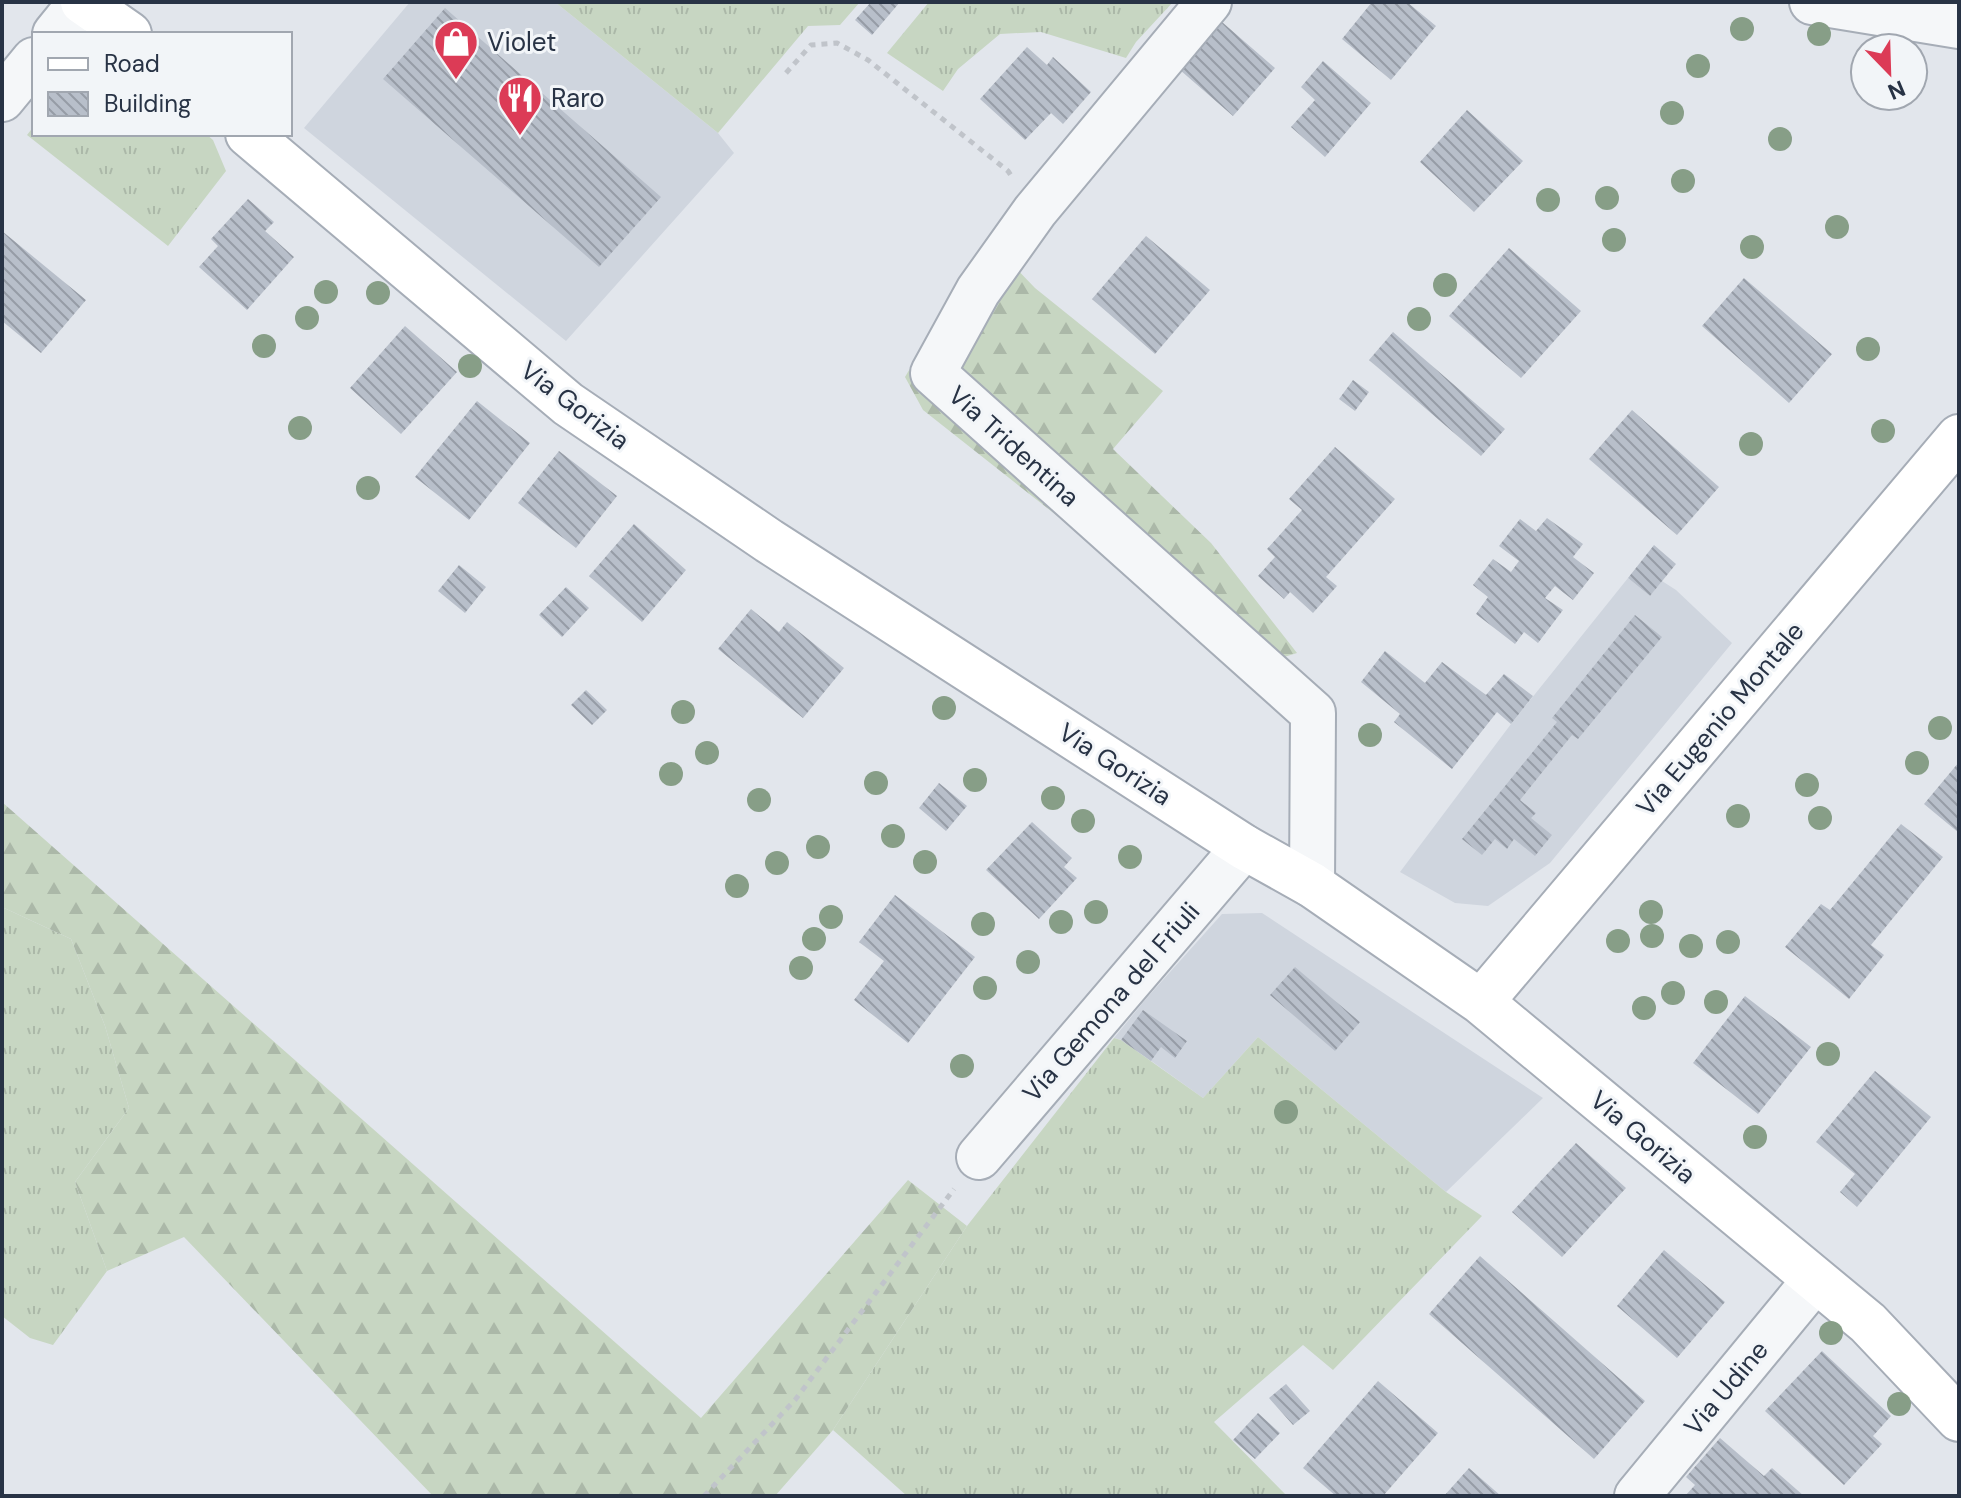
<svg xmlns="http://www.w3.org/2000/svg" width="1961" height="1498" font-family="'DM Sans',sans-serif">
  <defs>
    <pattern id="grass-tufts" width="24" height="20" patternUnits="userSpaceOnUse" patternTransform="scale(2)"><rect width="24" height="20" fill="#c7d6c2"/><path d="M3 7l-1-3M5 7V3M7 7l1-3M15 17l-1-3M17 17v-4M19 17l1-3" fill="none" stroke="#abb8a8"/></pattern>
    <pattern id="forest-firs" width="22" height="20" patternUnits="userSpaceOnUse" patternTransform="scale(2)"><rect width="22" height="20" fill="#c7d6c2"/><path d="M5 1l3.5 6h-7zM16 11l3.5 6h-7z" fill="#abb8a8"/></pattern>
    <pattern id="building-back-hatch" width="6" height="6" patternUnits="userSpaceOnUse" patternTransform="scale(2)"><rect width="6" height="6" fill="#b8bfca"/><path d="M-1 5l2 2M0 0l6 6M5-1l2 2" fill="none" stroke="#969ca6"/></pattern>
  </defs>
  <rect width="100%" height="100%" fill="#e2e6ec"/>
  <path fill="#cfd5de" d="M410 2H555L718 133 734 153 566 341 304 128Z
    M1628 578 1650 596 1662 581 1676 590 1732 643 1550 863 1488 906 1455 903 1400 872 1511 724Z
    M1262 913 1543 1098 1446 1192 1258 1037 1203 1098 1122 1040 1114 1038 1145 1000 1222 914Z"/>
  <path fill="url(#grass-tufts)" d="M555 2H860L840 25 808 26 718 133Z
    M929 2H1173L1136 42 1126 58 1041 32 1000 34 958 69 943 91 887 53Z
    M34 126V134H206L213 140 226 171 168 246 27 135Z
    M2 907 71 939 105 1026 129 1108 75 1182 107 1271 53 1345 30 1338 2 1316Z
    M1258 1037 1446 1192 1482 1216 1333 1370 1303 1345 1214 1422 1287 1496H907L833 1430 967 1226 1114 1038 1121 1040 1203 1098Z"/>
  <path fill="url(#forest-firs)" d="M987 238 1035 288 1163 391 1113 449 1211 543 1297 653 1250 668 923 410 905 377Z
    M2 802 701 1418 908 1180 967 1226 833 1430 775 1496H433L184 1237 107 1271 75 1182 129 1108 105 1026 71 939 2 907Z"/>
  <path fill="url(#building-back-hatch)" d="M871 2H900L872 35 855 20Z
    M1372 2H1407L1436 26 1391 80 1342 39Z
    M445 8 661 197 599 267 383 79Z
    M1222 22 1275 68 1233 116 1180 70Z
    M1027 47 1047 65 1053 57 1091 92 1063 124 1051 113 1025 140 980 99Z
    M1323 61 1371 103 1325 157 1291 127 1315 100 1301 87Z
    M1467 110 1523 161 1474 212 1420 162Z
    M248 199 274 222 265 231 294 257 247 310 199 267 218 246 211 239Z
    M2 231 86 300 41 353 2 321Z
    M1146 236 1210 290 1155 354 1092 299Z
    M1509 248 1581 311 1521 378 1449 316Z
    M1744 278 1832 354 1789 403 1702 326Z
    M405 326 457 372 401 434 350 388Z
    M1393 332 1505 429 1481 456 1369 360Z
    M1353 380 1369 392 1355 411 1339 399Z
    M477 401 530 443 469 520 415 477Z
    M1632 410 1719 487 1677 535 1589 459Z
    M1335 447 1395 499 1326 577 1337 586 1313 613 1290 592 1284 599 1258 576 1275 557 1267 549 1302 510 1289 499Z
    M559 451 617 496 576 548 518 503Z
    M1547 518 1583 544 1573 557 1594 573 1573 600 1555 586 1545 598 1563 610 1538 643 1524 632 1515 644 1476 614 1488 597 1473 585 1493 559 1511 572 1519 561 1499 546 1520 519 1536 531Z
    M634 524 686 570 642 622 589 576Z
    M1654 545 1676 564 1650 596 1628 578Z
    M459 565 486 587 465 613 438 591Z
    M566 587 589 608 562 637 539 615Z
    M751 609 779 632 787 622 844 668 803 718 718 649Z
    M1635 615 1662 637 1578 739 1572 735 1520 800 1536 813 1531 818 1552 835 1535 856 1514 839 1507 849 1495 839 1482 855 1462 839 1557 722 1552 718Z
    M1385 651 1425 683 1442 662 1486 695 1504 674 1533 696 1511 724 1497 712 1452 769 1394 722 1400 714 1361 682Z
    M586 690 607 710 592 725 571 705Z
    M1959 762V833L1924 804Z
    M939 783 967 806 946 831 919 808Z
    M1032 822 1072 858 1064 867 1077 878 1039 919 986 870Z
    M1901 824 1943 857 1871 945 1884 955 1849 999 1785 947 1821 904 1830 910Z
    M895 895 975 957 908 1043 854 1000 884 961 859 942Z
    M1295 967 1360 1022 1335 1051 1270 995Z
    M1745 996 1811 1047 1758 1114 1693 1063Z
    M1143 1010 1187 1041 1175 1058 1161 1047 1151 1061 1121 1040Z
    M1875 1071 1931 1117 1857 1207 1840 1192 1855 1174 1816 1142Z
    M1576 1143 1626 1188 1562 1257 1512 1212Z
    M1664 1250 1725 1302 1677 1358 1617 1306Z
    M1480 1256 1645 1401 1594 1459 1429 1314Z
    M1822 1351 1891 1416 1873 1436 1882 1444 1844 1485 1765 1411Z
    M1378 1381 1438 1433 1383 1496H1336L1303 1468Z
    M1286 1384 1310 1411 1293 1425 1269 1398Z
    M1258 1413 1280 1433 1255 1459 1233 1440Z
    M1720 1438 1764 1476 1772 1468 1804 1496H1685L1695 1485 1686 1477Z
    M1469 1468 1501 1496H1444Z"/>
  <g fill="none" stroke-linecap="round" stroke-linejoin="round">
    <g stroke="#a6adb7" stroke-width="48">
      <path id="street" d="M1209 2 1035 211 978 291 933 373 1313 713 1312 885
        M1812 2 1959 26
        M55 34 81 2
        M2 99 34 60
        M979 1157 1244 847
        M1637 1496 1815 1280"/>
    </g>
    <g stroke="#a6adb7" stroke-width="48">
      <path id="secondary" d="M83 2 129 34
        M248 134 568 404 769 541 1244 847 1312 885 1481 1002 1868 1323 1959 1419
        M1481 1002 1959 437"/>
    </g>
    <path stroke="#c0c4ca" stroke-width="5" stroke-dasharray="6 6" stroke-linecap="butt" d="M786 73 811 45 837 43 868 60 1008 171 1012 177
      M704 1496 795 1400 954 1189"/>
    <use href="#street" stroke="#f5f7f9" stroke-width="44"/>
    <use href="#secondary" stroke="#fff" stroke-width="44"/>
  </g>
  <g fill="#879e87">
    <circle cx="1742" cy="29" r="12"/>
    <circle cx="1819" cy="34" r="12"/>
    <circle cx="1698" cy="66" r="12"/>
    <circle cx="1672" cy="113" r="12"/>
    <circle cx="1780" cy="139" r="12"/>
    <circle cx="1683" cy="181" r="12"/>
    <circle cx="1607" cy="198" r="12"/>
    <circle cx="1548" cy="200" r="12"/>
    <circle cx="1837" cy="227" r="12"/>
    <circle cx="1614" cy="240" r="12"/>
    <circle cx="1752" cy="247" r="12"/>
    <circle cx="1445" cy="285" r="12"/>
    <circle cx="326" cy="292" r="12"/>
    <circle cx="378" cy="293" r="12"/>
    <circle cx="307" cy="318" r="12"/>
    <circle cx="1419" cy="319" r="12"/>
    <circle cx="264" cy="346" r="12"/>
    <circle cx="1868" cy="349" r="12"/>
    <circle cx="470" cy="366" r="12"/>
    <circle cx="300" cy="428" r="12"/>
    <circle cx="1883" cy="431" r="12"/>
    <circle cx="1751" cy="444" r="12"/>
    <circle cx="368" cy="488" r="12"/>
    <circle cx="944" cy="708" r="12"/>
    <circle cx="683" cy="712" r="12"/>
    <circle cx="1940" cy="728" r="12"/>
    <circle cx="1370" cy="735" r="12"/>
    <circle cx="707" cy="753" r="12"/>
    <circle cx="1917" cy="763" r="12"/>
    <circle cx="671" cy="774" r="12"/>
    <circle cx="975" cy="780" r="12"/>
    <circle cx="876" cy="783" r="12"/>
    <circle cx="1807" cy="785" r="12"/>
    <circle cx="1053" cy="798" r="12"/>
    <circle cx="759" cy="800" r="12"/>
    <circle cx="1738" cy="816" r="12"/>
    <circle cx="1820" cy="818" r="12"/>
    <circle cx="1083" cy="821" r="12"/>
    <circle cx="893" cy="836" r="12"/>
    <circle cx="818" cy="847" r="12"/>
    <circle cx="1130" cy="857" r="12"/>
    <circle cx="925" cy="862" r="12"/>
    <circle cx="777" cy="863" r="12"/>
    <circle cx="737" cy="886" r="12"/>
    <circle cx="1096" cy="912" r="12"/>
    <circle cx="1651" cy="912" r="12"/>
    <circle cx="831" cy="917" r="12"/>
    <circle cx="1061" cy="922" r="12"/>
    <circle cx="983" cy="924" r="12"/>
    <circle cx="1652" cy="936" r="12"/>
    <circle cx="814" cy="939" r="12"/>
    <circle cx="1618" cy="941" r="12"/>
    <circle cx="1728" cy="942" r="12"/>
    <circle cx="1691" cy="946" r="12"/>
    <circle cx="1028" cy="962" r="12"/>
    <circle cx="801" cy="968" r="12"/>
    <circle cx="985" cy="988" r="12"/>
    <circle cx="1673" cy="993" r="12"/>
    <circle cx="1716" cy="1002" r="12"/>
    <circle cx="1644" cy="1008" r="12"/>
    <circle cx="1828" cy="1054" r="12"/>
    <circle cx="962" cy="1066" r="12"/>
    <circle cx="1286" cy="1112" r="12"/>
    <circle cx="1755" cy="1137" r="12"/>
    <circle cx="1831" cy="1333" r="12"/>
    <circle cx="1899" cy="1404" r="12"/>
  </g>
  <defs>
    <g id="shop-pin" transform="scale(2.3)"><path d="M0 17L-7.5 6A9.5 9.5 0 1 1 7.5 6Z" fill="#dc3b56" stroke="#f2f5f8"/><path d="M-5-2.5h2.3a2.7 3.5 0 0 1 5.4 0H5L5.5 6h-11ZM-1.5-2.5h3a1.5 2.3 0 0 0-3 0Z" fill="#fff"/></g>
    <g id="restaurant-pin" transform="scale(2.3)"><path d="M0 17L-7.5 6A9.5 9.5 0 1 1 7.5 6Z" fill="#dc3b56" stroke="#f2f5f8"/><path d="M-5-6h1v4h1v-4h1v4h1v-4h1v5L-1.5 .5V6h-2V.5L-5-1ZM5-6V6H3V1.5H1.5Q1.5-4 5-6Z" fill="#fff"/></g>
  </defs>
  <g fill-rule="evenodd">
    <use href="#shop-pin" x="456" y="42"/>
    <use href="#restaurant-pin" x="520" y="98"/>
  </g>
  <g text-anchor="middle" dominant-baseline="central" stroke-width="6" stroke-linejoin="round" paint-order="stroke">
    <g font-size="26" fill="#283345" stroke="#f2f5f8" text-anchor="start">
      <text x="487" y="42">Violet</text>
      <text x="551" y="98">Raro</text>
    </g>
    <g font-size="26" fill="#283345" stroke="#f2f5f8">
      <text transform="translate(575 405) rotate(37)">Via Gorizia</text>
      <text transform="translate(1014 446) rotate(42)">Via Tridentina</text>
      <text transform="translate(1720 719) rotate(-50)">Via Eugenio Montale</text>
      <text transform="translate(1115 764) rotate(33)">Via Gorizia</text>
      <text transform="translate(1111 1002) rotate(-49)">Via Gemona del Friuli</text>
      <text transform="translate(1643 1137) rotate(40)">Via Gorizia</text>
      <text transform="translate(1726 1388) rotate(-50)">Via Udine</text>
    </g>
  </g>
  <rect width="1961" height="1498" fill="none" stroke="#283345" stroke-width="8"/>
  <rect x="32" y="32" width="260" height="104" fill="#f2f5f8" stroke="#a1a7b0" stroke-width="2"/>
  <rect x="48" y="58" width="40" height="12" fill="#ffffff" stroke="#a1a7b0" stroke-width="2"/>
  <text x="104" y="72" font-size="24" fill="#283345">Road</text>
  <rect x="48" y="92" width="40" height="24" fill="url(#building-back-hatch)" stroke="#a1a7b0" stroke-width="2"/>
  <text x="104" y="112" font-size="24" fill="#283345">Building</text>
  <g transform="translate(1889 72) rotate(157)"><circle r="38" fill="#f2f5f8" stroke="#a1a7b0" stroke-width="2"/>
  <path d="M0-6L14 30L0 20L-14 30Z" fill="#dc3b56"/>
  <text y="-12" font-size="22" font-weight="bold" text-anchor="middle" fill="#283345">N</text>
  </g>
</svg>
